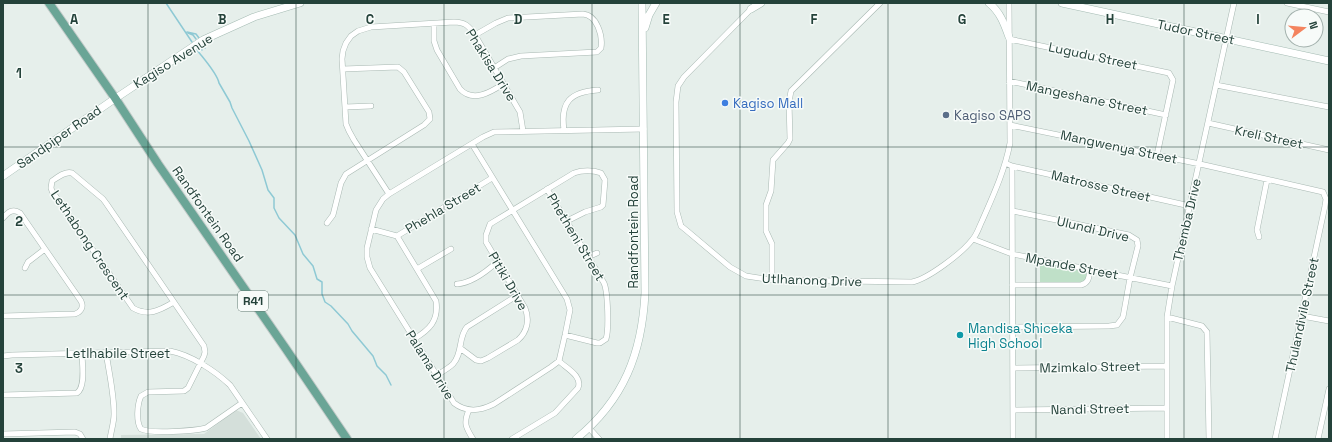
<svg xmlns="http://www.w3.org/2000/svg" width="1332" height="442" font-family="'Space Grotesk',sans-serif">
  <rect width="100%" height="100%" fill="#e6efeb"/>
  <path fill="#d4dfda" d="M236 410 243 413 261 439H121V435L204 434Z"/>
  <path fill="#bfe0c8" d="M1040 262 1086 271C1088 277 1086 281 1080 283L1040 282Z"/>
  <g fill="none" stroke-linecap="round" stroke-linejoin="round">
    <path stroke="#8ec9d4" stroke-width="1.5" d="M166 3 192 42
      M187 32 196 34 199 38
      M188 33 193 35 196 39
      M204 45 205 48
      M200 47 202 50
      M197 50C203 58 217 73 219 83L230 102 232 108 249 141 262 170 268 190 274 198V208L279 218 295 235 303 254 313 266 317 279 322 282V294L325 302 331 306 348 324 352 331 373 356 377 366 386 375 391 385"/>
    <g stroke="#a8b8b2" stroke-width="6">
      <path id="street" d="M1287 3 1329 12
        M753 7 684 77 678 86 676 102 677 212 681 226 686 230 730 267 746 276 772 280 912 282C928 279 962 253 972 240 977 235 979 227 982 221 993 196 1005 170 1010 143L1009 3
        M434 24V41L437 50 460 89C473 103 491 92 503 84
        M475 35 496 23 508 18 583 14C597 15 603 36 601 48L597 52 521 56 508 59 494 68
        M1009 39 1169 73 1173 80 1157 155
        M1009 81 1166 115
        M1216 85 1329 107
        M345 107 371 106
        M1208 123 1329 150
        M1010 125 1200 164 1323 192 1326 199 1325 206 1275 439
        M564 130C560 102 570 92 598 90
        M472 144 567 299 570 310 565 335 559 361 551 367 494 404C480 411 467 413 454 403L370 268 367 257V248L376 210 383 199 389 194 483 137 494 132 644 129
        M1005 163 1012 166 1013 439
        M1012 166 1190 206
        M547 189 604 283C608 292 609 330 606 339L600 343H597L565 335
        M389 194 354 140 349 131 346 124 342 59 343 51 346 43 351 36 358 31 371 27 454 22C465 22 469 26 475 35L517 107 520 112 523 131
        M1013 211 1129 235 1137 240 1138 246 1130 278 1123 317 1117 325 1109 326 1013 327
        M3 218C8 212 13 208 20 213L81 301C84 307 81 312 75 314L3 316
        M327 223 333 215 341 183 346 174 424 125 430 119 429 112 404 72 398 67 343 69
        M371 229 397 236 492 178
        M397 236 436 301C439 321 429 330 414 339
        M1259 237 1257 230 1267 180
        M973 239 1012 254 1172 286
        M588 257 597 253
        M25 268 28 262 45 249
        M417 269 451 249
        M772 280V244L766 231V205L771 191 773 160 788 143 790 139 789 102 791 91 880 3
        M457 284C472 283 486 272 497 262
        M1012 285H1081C1089 283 1089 277 1090 270
        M174 302C160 310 149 317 133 308L52 191 51 188 52 181C58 177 65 171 72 173L103 199 106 203 204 346 205 352 204 356 188 388 184 391 148 392 141 396C137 405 136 422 141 429 150 434 195 431 206 428L242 403
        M1302 316 1329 321
        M1167 317 1202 326 1207 332 1209 439
        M460 348 476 360 481 361 488 358 518 340C527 332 530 320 525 308L486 242V235L490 224 574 173C582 170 593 170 601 173L605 180 603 205 601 207 585 212 567 221
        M106 352C109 373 114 393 114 414 114 423 111 431 110 439
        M3 356 12 355 170 351C191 355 215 371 230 385L267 439
        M1013 368 1166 366
        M437 375C442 372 449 368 453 364 463 353 458 337 467 327L518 295
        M3 395 77 393C86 387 82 363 82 353
        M469 410C463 423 466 428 473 439
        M1013 410 1167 408
        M589 428 599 439
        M3 434 75 432 80 434 83 439
        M512 439 555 413 578 388C583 376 566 368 559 361
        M1167 439V317L1172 286 1234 3
        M1318 439 1329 389"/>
    </g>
    <g stroke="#a4bbb3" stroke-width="8">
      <path id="secondary" d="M989 3C1000 12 1004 23 1009 37
        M1062 3 1329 61
        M751 9 761 3
        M645 28 649 15 656 3
        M3 176 110 102 203 40 254 17 300 3
        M576 439C624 400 642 353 645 293L642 3"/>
    </g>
    <g stroke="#c2cac8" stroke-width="10">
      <path id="primary" d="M49 3 115 98 158 164 286 349 347 439"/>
    </g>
    <use href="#street" stroke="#fff" stroke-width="5"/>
    <use href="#secondary" stroke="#fff" stroke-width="7"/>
    <use href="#primary" stroke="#6aa596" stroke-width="8"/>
  </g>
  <path fill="none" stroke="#24423a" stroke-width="1" stroke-opacity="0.55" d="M148 3V439M296 3V439M444 3V439M592 3V439M740 3V439M888 3V439M1036 3V439M1184 3V439M3 147H1329M3 295H1329"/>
  <circle fill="#3f7fe0" stroke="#f7fbf9" stroke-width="1.5" cx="725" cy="103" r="4"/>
  <circle fill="#5c6f8a" stroke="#f7fbf9" stroke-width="1.5" cx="946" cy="115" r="4"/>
  <circle fill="#0f9aa8" stroke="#f7fbf9" stroke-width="1.5" cx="960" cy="335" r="4"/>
  <g text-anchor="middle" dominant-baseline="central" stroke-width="3" stroke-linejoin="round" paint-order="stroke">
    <rect fill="#f7fbf9" stroke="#637a73" stroke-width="1" x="238" y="291" width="30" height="20" rx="3"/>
    <g font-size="12" font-weight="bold" fill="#24423a">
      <text x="253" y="301">R41</text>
    </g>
    <g font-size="13" fill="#24423a" stroke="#f7fbf9">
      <text transform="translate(1196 32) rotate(12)">Tudor Street</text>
      <text transform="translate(1093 56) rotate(12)">Lugudu Street</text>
      <text transform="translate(173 61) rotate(-32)">Kagiso Avenue</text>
      <text transform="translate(491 65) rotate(58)">Phakisa Drive</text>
      <text transform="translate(1087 98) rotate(12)">Mangeshane Street</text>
      <text transform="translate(59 137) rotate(-35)">Sandpiper Road</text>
      <text transform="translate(1269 137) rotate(12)">Kreli Street</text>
      <text transform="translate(1119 147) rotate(12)">Mangwenya Street</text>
      <text transform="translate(1101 186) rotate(13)">Matrosse Street</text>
      <text transform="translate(443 208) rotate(-31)">Phehla Street</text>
      <text transform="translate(208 214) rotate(55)">Randfontein Road</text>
      <text transform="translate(1187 220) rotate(-77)">Themba Drive</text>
      <text transform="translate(1093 229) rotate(13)">Ulundi Drive</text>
      <text transform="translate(633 232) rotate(-90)">Randfontein Road</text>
      <text transform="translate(576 237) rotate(59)">Phetheni Street</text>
      <text transform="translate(90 245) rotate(56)">Lethabong Crescent</text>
      <text transform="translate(1072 266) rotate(11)">Mpande Street</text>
      <text transform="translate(812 280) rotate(2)">Utlhanong Drive</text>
      <text transform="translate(508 281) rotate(60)">Pitiki Drive</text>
      <text transform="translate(1302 315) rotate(-78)">Thulandivile Street</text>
      <text x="118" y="353">Letlhabile Street</text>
      <text transform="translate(430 365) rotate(58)">Palama Drive</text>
      <text transform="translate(1090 367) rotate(-1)">Mzimkalo Street</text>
      <text transform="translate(1090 409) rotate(-1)">Nandi Street</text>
    </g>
    <g font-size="13" fill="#366cbe" stroke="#f7fbf9" text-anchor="start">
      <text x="733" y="103">Kagiso Mall</text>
    </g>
    <g font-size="13" fill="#4e5e75" stroke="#f7fbf9" text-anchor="start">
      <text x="954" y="115">Kagiso SAPS</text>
    </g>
    <g font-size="13" fill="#0d838f" stroke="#f7fbf9" text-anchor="start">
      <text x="968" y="328">Mandisa Shiceka<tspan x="968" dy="15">High School</tspan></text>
    </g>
  </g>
  <g font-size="13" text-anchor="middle" font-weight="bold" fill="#24423a" stroke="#f7fbf9" stroke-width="3" stroke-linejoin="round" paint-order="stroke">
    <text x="74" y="24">A</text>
    <text x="222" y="24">B</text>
    <text x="370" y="24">C</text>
    <text x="518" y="24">D</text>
    <text x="666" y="24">E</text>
    <text x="814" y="24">F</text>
    <text x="962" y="24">G</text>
    <text x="1110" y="24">H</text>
    <text x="1258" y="24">I</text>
    <text x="19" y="78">1</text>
    <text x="19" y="226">2</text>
    <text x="19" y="373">3</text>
  </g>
  <rect width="1332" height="442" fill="none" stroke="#24423a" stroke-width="8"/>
  <g transform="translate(1304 28) rotate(74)"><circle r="19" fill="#f7fbf9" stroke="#a3b1ad"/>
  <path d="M0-3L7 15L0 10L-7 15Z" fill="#f4845f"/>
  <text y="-6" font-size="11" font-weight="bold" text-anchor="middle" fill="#24423a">N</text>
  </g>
</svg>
